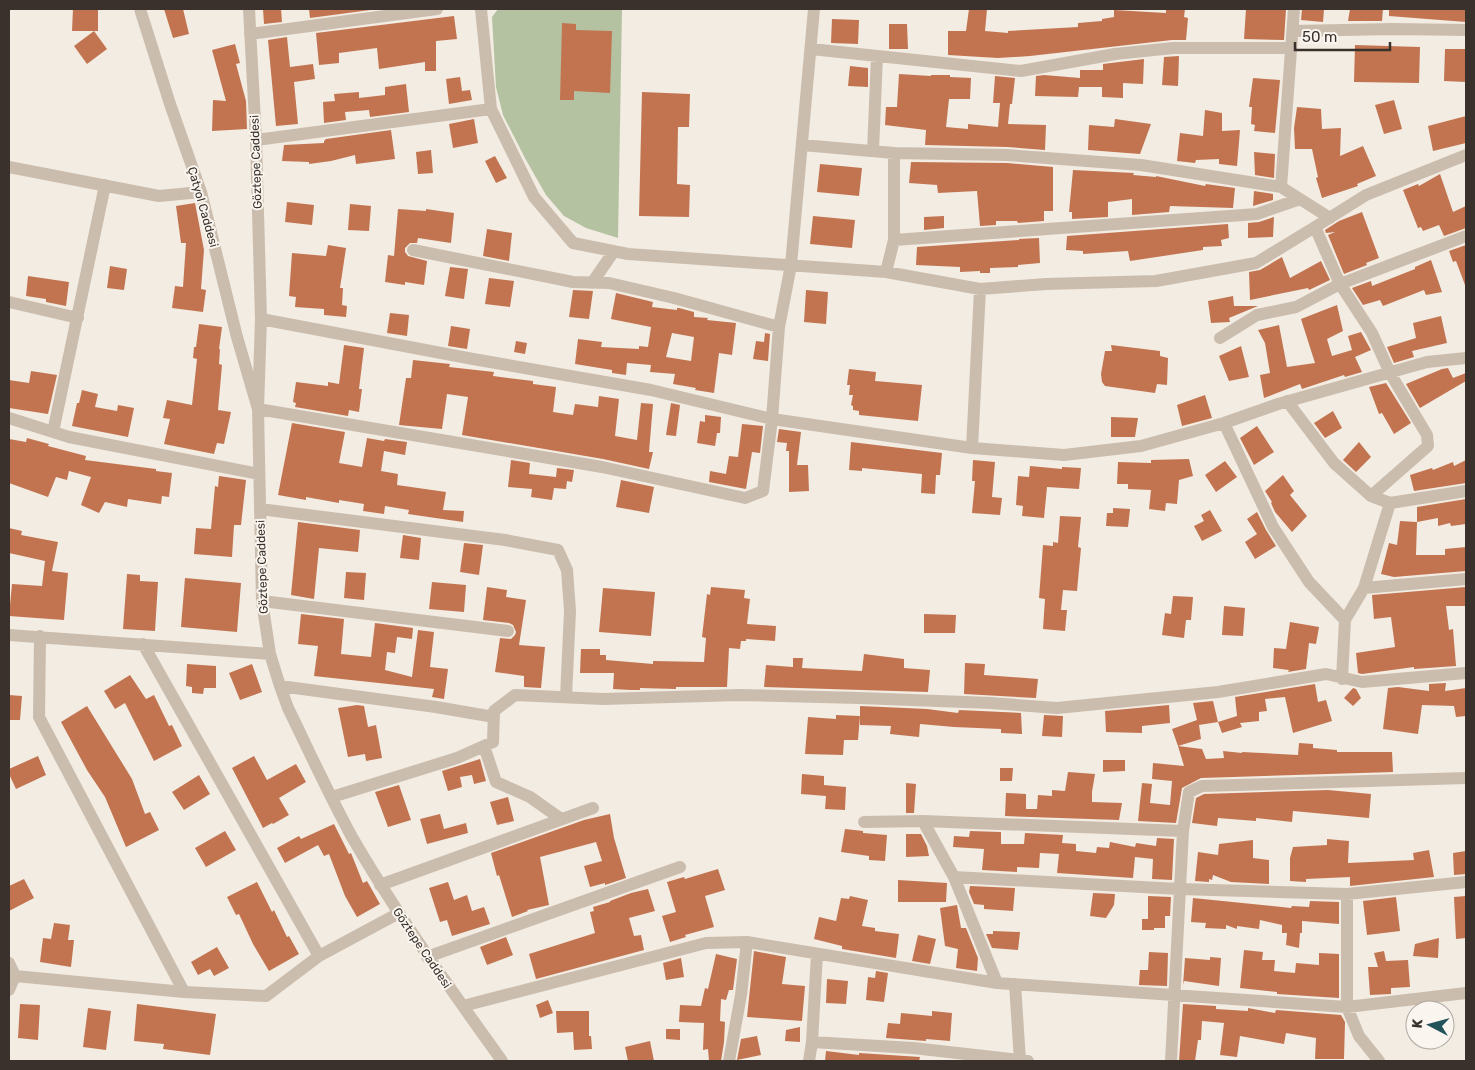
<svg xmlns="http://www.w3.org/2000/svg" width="1475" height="1070" font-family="Rubik,sans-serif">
  <rect width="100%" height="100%" fill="#f3ece2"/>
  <path fill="#b5c2a2" d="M498 9 622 10 618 238 586 228 564 216 546 195 526 160 503 115 496 87 492 17Z"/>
  <path fill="#c27451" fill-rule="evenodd" d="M73 9H98V31H72Z
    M164 9H183L189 34 173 38Z
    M263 9H281L282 22 264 24Z
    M309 9H378L310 18Z
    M969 9H987L985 31 1008 33V31L1078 27V23L1102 21V19L1114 17V10L1166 13V9H1185L1184 17 1188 18 1186 40H1172L1030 56 998 58 948 55V31H966Z
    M1246 9H1286L1284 40 1244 39Z
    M1302 9H1324L1323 22 1301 20Z
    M1350 9H1383L1382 21H1348Z
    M1389 9H1466V22L1389 16Z
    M454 16 457 39 436 41V71H425V62L379 69 377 48 339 53V63L319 65 316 33Z
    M832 19 859 20 858 44 831 43Z
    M562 23 576 24V30L612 31 610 93 574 91V100H560Z
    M889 24H907L908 49H889Z
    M94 31 107 49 87 64 74 46Z
    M287 37 290 67 313 64 315 79 294 82 298 124 276 126 268 40Z
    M235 44 240 63 236 64 246 101 247 129 212 131 213 100 226 101 212 50Z
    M1355 45 1420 47 1419 83 1354 82Z
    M1445 49H1466V82L1444 81Z
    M1179 56 1178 86 1162 85 1164 57Z
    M1144 59 1143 84 1123 83V98L1102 97V87H1079L1078 97 1035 96 1036 76 1044 75 1080 78V70H1103V64Z
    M850 66 868 68V87L848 86Z
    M899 74 931 76V75H950V77L971 78 970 99H949L946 127 968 129V124L998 127 1000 103H993L995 76 1015 78 1012 104H1010L1008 124 1046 125 1045 150 1007 147 925 145 926 130 885 125 886 107H897Z
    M460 77 462 91 470 90 472 100 449 104 446 79Z
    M1253 78 1280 80 1275 133 1254 131 1255 125 1251 124 1252 107H1249Z
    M406 84 409 112 370 117 369 110 345 112 346 120 324 123 323 102 335 101 334 94 359 92V98L385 95V87Z
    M642 92 690 94 689 127H678L677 184 690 185 689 217 639 216Z
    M1394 100 1402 129 1384 134 1375 105Z
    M1297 107 1321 109 1322 129 1341 128 1340 156 1363 146 1376 176 1357 184 1358 186 1322 198 1316 178 1318 177 1312 149H1295L1294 128Z
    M1205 110 1222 113V131L1240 130 1237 166 1219 164V159L1196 160 1195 163 1177 161 1180 133 1203 136Z
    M1466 116V143L1433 151 1428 126Z
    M474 119 478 143 453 148 449 124Z
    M1115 119 1151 124 1140 154 1088 150 1089 125 1114 127Z
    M391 130 395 159 356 164 355 155 331 161 309 164V162L282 161 284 145 324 143V141L326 139Z
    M431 150 433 173 418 174 416 152Z
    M1254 152 1275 154 1274 178 1255 175Z
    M495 156 507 178 496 183 485 161Z
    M911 162 1007 163 1053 167V211H1044V221L1018 223 1017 221H996V225L980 226 977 191 938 193 937 185 909 183Z
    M820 164 862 168 859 196 817 192Z
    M1073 170 1134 173 1133 175 1156 177V176L1205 186 1206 184 1235 188 1233 208 1170 206 1169 212 1132 215V199L1108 202V217L1072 219V212H1069Z
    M1440 174 1453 212 1466 206V228L1444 236 1439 225 1423 231 1421 227 1418 228 1403 190 1418 184 1419 186Z
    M1254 191 1273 194V200L1253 206Z
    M287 202 314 205 312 225 285 222Z
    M195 203 204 250 201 289 206 290 203 312 172 308 175 286 183 287 186 243H181L176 206Z
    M350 204 371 206 369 231 348 230Z
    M398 209 426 211V209L454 213 451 243 418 238 417 243H410L405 248V252L408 256 427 261 424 285 405 282V285L385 282 388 255 394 256Z
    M1362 212 1379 258 1366 263 1367 265 1344 274 1328 235 1335 232 1326 233 1325 230 1339 221Z
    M813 216 855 220 852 248 810 244Z
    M944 216V228L924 230V217Z
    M1274 217 1273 237 1248 238V223L1259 222Z
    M1228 224 1229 238 1221 240 1222 246 1203 247V250L1130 261 1128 251 1083 254V251L1066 250 1067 236Z
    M487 229 512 233 509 261 483 256Z
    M1039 238 1040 263 1018 265V267L990 268V273H980V271L960 272V267L916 265 917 247 1019 240V239Z
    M328 245 346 248 340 288H343L342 305 347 306 346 317 324 315V309L295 307 296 297 289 296 292 253 326 256Z
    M1466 245V284L1465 285 1456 261 1453 262 1449 251Z
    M1282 257 1290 278 1321 261 1330 280 1309 290 1308 288 1250 300 1249 272 1260 270Z
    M1431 260 1442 292 1426 295 1424 290 1383 306 1380 300 1363 305 1352 288 1371 281 1372 286 1415 269V267Z
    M110 266 127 269 124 290 107 288Z
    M450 267 468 269 464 299 445 296Z
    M28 276 69 282 66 306 46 302V299L26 296Z
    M489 278 514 281 510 307 485 304Z
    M573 290 593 291 589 319 569 317Z
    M806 290 828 292 826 324 804 322Z
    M616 293 653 302 652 307 677 310V308H679L694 312V317L708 318 707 320 736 323 732 355 719 353 714 393 695 390 696 388 673 384 675 374 650 372 651 365 627 363 626 375 612 373V370L575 364 578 339 602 342 601 347 639 349V346L648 347 651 327 611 319ZM672 333 694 337 691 361 666 357Z
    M1233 296 1234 306H1258L1229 318 1230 322 1211 323 1208 301Z
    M1337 305 1343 331 1327 339 1332 356 1352 350 1348 336 1361 332 1371 350 1355 357 1362 372 1345 377 1344 375 1302 389 1300 384 1264 398 1260 375 1270 373 1265 343 1258 330 1279 325 1287 367 1315 363 1301 319Z
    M390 313 409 315 407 336 387 333Z
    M1441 316 1447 343 1412 351 1414 357 1394 363 1387 347 1416 338 1413 323Z
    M199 324 222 327 219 349H220L219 364 222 365 218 410 231 412 224 444 217 443 214 454 164 444 170 419 163 418 167 400 192 405 197 359 193 358 194 347H196Z
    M451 326 470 329 467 349 448 346Z
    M765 333 770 334 768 361 753 359 756 341 764 342Z
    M516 341 527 343 525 354 514 352Z
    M344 345 364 348 359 389H362L359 412 349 410 348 416 295 407 296 403 293 402 296 382 328 386V382L339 384Z
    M1111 345 1160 351V356L1168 358 1167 385 1157 384 1155 393 1105 386 1102 382 1101 374 1105 351H1112Z
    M1241 346 1249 377 1229 381 1219 356Z
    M413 360 450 364 449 367 494 372 493 376 533 381V384L556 387 553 412 573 415 575 404 598 407 599 396 619 399 615 436 637 440 641 403 653 404 649 452H653L649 469 603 459 462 435 468 397 447 394 442 429 399 425 406 378H411Z
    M1448 368 1453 378 1466 373V381L1420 408 1406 384 1442 369Z
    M849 369 876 372 875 381 922 385 918 421 859 415V411L853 410V406L851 405 853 395H849L850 385H847Z
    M31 371 57 375 48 414 9 408V380L29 383Z
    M1386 383 1411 423 1394 434 1382 413 1379 414 1369 387Z
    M82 390 98 394 95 407 117 411 118 405 134 408 128 437 72 426 77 403H79Z
    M1205 395 1212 418 1182 426 1177 405Z
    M671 403 680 405 676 436 666 435Z
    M1333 411 1342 428 1325 438 1314 423Z
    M705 415 721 417 720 433H717L715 446 697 443 700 421 705 422Z
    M1111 417 1138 418 1135 437H1111Z
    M292 423 345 432 339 463 362 467 367 438 384 441 385 439 407 442 405 455 384 451 381 471 398 474 397 485 446 492 443 510 464 511 463 522 408 514 409 510 385 506 384 514 363 511 364 504 339 500V503L306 497V500L278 495Z
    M742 424 763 426 760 453 752 452 746 489 709 482 710 471 726 474 729 456 738 457Z
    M1257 426 1274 452 1254 465 1240 438Z
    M779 429 801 432 797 465H808L809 491 789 492V451H786L787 443 777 442Z
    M27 438 49 444 48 446 86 456 85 460 156 469V471L172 473 169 497 162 496 161 504 128 499 127 507 105 502 99 513 81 505 91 477 69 471 67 480 56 477 48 497 9 483V439L26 442Z
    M851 442 942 453 940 475H936L935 494 921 493 922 474 862 468V471L849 470Z
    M1359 442 1371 457 1356 472 1343 460Z
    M1189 459 1193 476 1179 480 1177 504 1166 503 1165 511 1149 509 1151 490 1128 489V484H1117L1118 462 1151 463V460Z
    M511 460 530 463 529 474 556 477 557 468 574 470 572 482 567 481 566 489 554 488 552 500 531 497 532 489 508 487Z
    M973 460 995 462 992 497 1002 498 1000 515 972 513 975 481H972Z
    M1466 460V483L1414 491 1410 475 1432 468 1433 470 1453 462 1454 466Z
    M1225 461 1237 477 1216 492 1205 475Z
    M1030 466 1062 469V467L1081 468 1079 489 1047 487 1044 518 1022 516 1023 506 1016 505 1018 476 1029 477Z
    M1283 475 1294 491 1290 495 1307 516 1292 532 1275 512 1271 503 1272 502 1265 491Z
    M219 476 246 480 241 525H234L232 557 194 554 196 528 211 529 215 486 218 487Z
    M621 480 654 487 649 513 616 507Z
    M1466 499V524L1451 526 1450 523 1438 526V518L1417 522V507Z
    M1113 508 1130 509 1128 527 1106 526 1107 513H1113Z
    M1210 510 1222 531 1202 541 1194 526 1204 521 1201 515Z
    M1257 512 1266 530 1276 546 1255 559 1245 542 1257 534 1247 519Z
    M1060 516 1081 517 1078 547 1081 548 1077 591 1063 590 1061 610H1067L1065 631 1043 629 1045 599 1039 598 1043 545 1053 546V542L1058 543Z
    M1400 521 1417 522 1416 555H1445V549L1466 547V571L1394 577 1381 574 1389 543 1397 545Z
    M298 522 360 530 358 552 319 548 314 599 291 595Z
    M9 528 22 531 21 535 58 542 52 571 68 573 64 620 9 616 12 584 42 586 45 561 9 553Z
    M403 535 421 538 419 560 400 558Z
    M464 543 483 545 479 575 460 572Z
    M346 572 366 573 364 600 344 598Z
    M127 574 140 575V581L158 582 155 631 123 629Z
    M185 578 241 583 237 632 181 627Z
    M432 582 466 585 464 612 429 609Z
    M487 587 507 590 506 597 526 600 519 645 545 647 541 688 524 687V676L495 672 500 638 511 639 515 635 516 632 513 625 509 623 483 620Z
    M711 587 745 590 744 598 750 599 747 624 776 626 775 641 746 639V641H741L740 649 729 648 727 687H676V689L640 688V690H631L613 689 614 673H580L581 649H600V655H606V660L653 664V661L704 662 706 638 702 637 707 594 710 595Z
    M1466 587V606H1446L1449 630 1453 629 1456 666 1414 669V667L1362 674 1358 673 1356 653 1395 647 1391 617 1374 619 1372 595Z
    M603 588 655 592 651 636 599 632Z
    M1173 596 1193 597 1191 620H1186L1184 638 1162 635 1165 613 1171 614Z
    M1224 606 1245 608 1243 636 1222 635Z
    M301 614 344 619 341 654 371 657 375 623 413 628 412 639 397 637 395 653 387 652 385 670 412 677 418 630 434 632 430 667 448 669 444 699 432 697 434 689 314 676 318 646 298 644Z
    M924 614 956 615 955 633H924Z
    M1290 622 1319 627 1316 644 1309 643 1306 669 1288 672 1289 670 1273 668 1274 648 1286 649Z
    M864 654 904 659V668L930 670 928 692 764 687 766 665 793 667V658H803L802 668 862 671Z
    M965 663 985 664 984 675 1038 679 1036 698 964 694Z
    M187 664 216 666V688H204L203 694 192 693V687L186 686Z
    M252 664 262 692 240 700 229 673Z
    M130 675 146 699 154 695 169 726 172 725 182 746 154 761 125 703 115 709 104 691Z
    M1446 683 1445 691 1466 688V716L1456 717 1454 706 1422 705 1418 734 1383 729 1388 688 1398 687 1429 691V684Z
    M1315 684 1318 702 1326 700 1332 721 1293 733 1285 697 1265 699 1267 711 1259 712V721L1240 723 1242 727 1222 733 1218 722 1237 716 1235 697Z
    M1353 688 1356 689 1361 698 1353 706 1344 698Z
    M9 695 22 696 20 720H9Z
    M1213 701 1218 722 1199 725 1201 739 1178 746 1172 729 1197 720 1193 703Z
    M357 705 364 706 368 727 376 725 382 758 366 761 365 754 348 757 338 708Z
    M1169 705 1170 723 1142 726V733L1106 732 1105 711Z
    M87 706 132 779 145 814 150 812 159 830 126 847 105 797 87 770 61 722Z
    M860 706 927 709 958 713 959 710 1021 713 1022 734 1001 733V729L954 727 920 724 919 737 890 734 891 726 860 725Z
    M836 715 860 716 858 740H844L843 755 805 754 808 717 836 719Z
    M1044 715 1063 716 1062 737 1042 736Z
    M1299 743 1313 744V748L1337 750V752H1392L1393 772 1201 778 1182 788 1176 823 1138 821 1142 783 1152 784 1150 803 1170 805 1172 781 1152 779 1153 763 1184 766 1178 746 1202 749 1206 759 1224 758 1223 751 1242 753V752L1298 755Z
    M38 756 46 775 16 789 9 774V769Z
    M254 756 267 780 296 764 306 782 279 798 289 815 273 824 272 823 263 828 232 768Z
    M480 759 486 781 474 784 472 775 460 777 462 787 448 791 442 771Z
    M1103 760H1125V771L1103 772Z
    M1000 768H1013L1012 781H1000Z
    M1068 772 1095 774 1092 792V802L1122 803 1119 820 1005 816 1006 793 1026 794V809H1037L1038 795 1052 796V790L1065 791Z
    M802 774 824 776V785L846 787 845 810 825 809 826 796 801 794Z
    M199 775 210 794 184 810 172 792Z
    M906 783 916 784 914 813H906Z
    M399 785 411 820 388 827 375 792Z
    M1328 790 1371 794 1369 818 1293 811 1292 822 1256 818V821L1218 818 1217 826 1192 823 1196 798 1204 794Z
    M508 797 514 821 497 825 490 802Z
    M440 814 444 829 466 823 468 833 427 844 420 819Z
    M610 814 614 838 626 878 605 885V883L590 887 584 866 602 861 596 842 540 857 549 905 527 910 528 911 512 917 499 875 497 876 491 853 584 820Z
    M334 824 349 854 351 853 363 883 367 881 380 904 357 917 345 896 329 854 324 856 318 845 285 863 277 848 299 836 301 839Z
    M845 829 863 831V833L887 835 885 861 869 860V856L841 852Z
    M225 831 236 850 206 867 195 848Z
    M970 831 1001 832V844H1024L1025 833 1063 835 1062 843 1076 844V851L1096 853 1097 847 1109 848 1110 842 1135 847 1136 843 1156 846 1157 838 1174 839 1172 880 1152 879 1153 859 1135 857 1133 878 1057 873 1059 854 1040 853 1039 868 1017 867V872L982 870 984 849 953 847 954 836 969 837Z
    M906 834H921L927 846 929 856 906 857Z
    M1327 839 1349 841 1348 863 1414 860 1413 853 1429 850 1434 877 1350 886V877L1306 879V882L1290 881V858L1293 847 1327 845Z
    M1253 840V858L1269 860V884L1231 882 1213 875 1212 880 1209 879V882L1195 881 1198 852 1218 855 1219 844Z
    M1466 851V874L1454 875 1453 853Z
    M718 869 725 890 705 896 714 927 685 935 686 937 670 942 662 916 676 912 667 882 684 877 685 879Z
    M24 879 34 898 9 911V886Z
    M898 880 947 883 946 902H898Z
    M257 882 272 912 274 910 287 937 289 936 299 954 269 971 253 944 239 914 236 915 227 897Z
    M448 882 454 900 467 895 472 911 484 907 490 924 452 936 447 920 440 922 429 888Z
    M970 886 1015 888 1013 911 984 909V905L974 904 969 892Z
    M648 889 655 911 629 918 634 936 641 935 644 950 536 979 529 954 595 933 590 912 594 911 593 907 610 902V901L631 893Z
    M1093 893 1115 894 1114 905 1106 918 1090 916Z
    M850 896 868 900 862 926 875 928V931L899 934 896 958 842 949V946L814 939 819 917 836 921 841 898 849 899Z
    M1148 896 1171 897 1170 916H1165V928H1154V930H1142V919H1148Z
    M1466 896V938L1456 939 1454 897Z
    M1396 897 1400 931 1367 935 1363 901Z
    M1193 898 1291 908 1292 906 1309 907 1310 901 1339 902V924L1302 921V933H1300L1299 948 1286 945 1287 933H1282V925L1260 920 1259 929 1237 926V929L1226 925V929L1205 928 1206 923 1191 922Z
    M957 905 961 928H966L978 958 977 971 956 968 958 949 945 946 940 908Z
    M54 923 70 925 68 940H74L71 967 40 962 43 938 51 939Z
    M993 931 1020 932 1018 950 992 948 986 934H993Z
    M918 935 936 939 930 964 912 961Z
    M506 937 513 955 487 965 480 947Z
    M1439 938 1438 958 1413 956 1415 944Z
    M217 947 229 968 214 976 210 969 198 975 191 962Z
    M1244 950 1263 952 1262 960H1275L1274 971 1295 973 1296 963 1319 965V953L1339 954V998L1277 994V992L1240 988Z
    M754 951 786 957 782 984 805 986 802 1021 747 1017Z
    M1384 951 1386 961 1408 960 1410 987 1391 988V994L1370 995 1368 967H1378L1374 953Z
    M1149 952 1168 953 1167 986 1139 985 1140 970H1148Z
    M716 954 737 959 733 990H729L726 1000 721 999 720 1021 725 1022 724 1042 721 1061H709L708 1049 703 1050 704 1023 679 1022 680 1005 701 1006 705 988 708 989Z
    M1210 957 1221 958 1219 986 1184 981 1183 985 1185 958 1210 960Z
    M681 958 684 977 666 980 663 963Z
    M876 971 888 973 884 1002 866 1000 868 977 875 978Z
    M827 979 848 981 846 1004 826 1003Z
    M548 1000 553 1013 540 1018 536 1005Z
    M20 1004 40 1005 38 1040 18 1038Z
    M137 1004 216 1014 210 1055 163 1049 164 1044 134 1041Z
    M1183 1004 1216 1006V1009L1248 1011V1008L1275 1013 1276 1010 1341 1015 1345 1022 1344 1059H1315L1316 1038 1286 1033 1284 1044 1240 1036 1237 1057 1220 1055 1224 1023 1202 1021 1201 1040H1198L1195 1061H1179Z
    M88 1008 111 1011 106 1050 83 1047Z
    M556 1011H589V1036H591L592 1049 574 1050 573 1032 557 1033Z
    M932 1011 952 1013 950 1041 926 1039V1041L886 1038 888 1023 900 1024 901 1013 932 1016Z
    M800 1027V1042L785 1041 786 1030Z
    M666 1029H680V1040L666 1039Z
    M757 1036 761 1055 737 1060 741 1039Z
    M650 1041 654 1061H628L625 1047Z
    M826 1051 859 1055V1053L920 1057 919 1061H825Z"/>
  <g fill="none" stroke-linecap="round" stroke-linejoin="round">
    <path stroke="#cbbdae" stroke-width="12" d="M140 9 170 104 201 192 237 337 258 409 602 467 745 498 763 491 772 419 972 448 1064 455 1141 446 1224 423 1278 404 1427 362 1466 358
      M249 9 256 140 261 319 258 409 262 601 270 654 280 686 288 708C309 751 329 795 352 837 397 915 450 988 502 1061
      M481 9 491 109 534 197 573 243 628 254 886 272 980 289 1046 284 1156 281 1256 263 1315 227
      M1294 9 1281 187 1330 218
      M1293 31 1393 29 1466 30
      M250 34 437 9
      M811 49 1021 71 1115 54 1173 48H1291
      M256 140 491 109
      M802 145 894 153 1007 155 1141 165 1281 187
      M873 151 877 56
      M9 167 159 196 201 192
      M894 240 1257 214 1300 199
      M413 250 573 282 609 283 674 298 779 327
      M886 272 894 240V153
      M592 283 614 251
      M9 302 78 318
      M261 319 473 359 651 390 772 419 779 327 791 265 814 9
      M1220 338 1257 315 1296 307 1340 284 1466 236
      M1287 401 1334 463 1371 496 1390 503
      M9 418 69 437 259 474
      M1224 423 1273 527 1309 582 1345 620
      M53 432 105 185
      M972 448 980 289
      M1371 496 1428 446 1427 435 1390 373 1372 333 1340 284 1315 227 1366 195 1466 155
      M260 509 505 540 558 550 567 570 570 611 566 697
      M1364 588 1466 579
      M262 601 508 631
      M9 635 270 654
      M40 636 39 717 184 992
      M143 644 319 956
      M1342 679 1345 620 1364 588 1390 503 1466 491
      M280 686 436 707 494 717
      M484 746 496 782 530 797 561 819
      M332 797 457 758 493 742 494 711 515 695 603 699 740 695 859 698 991 703 1057 708 1218 692 1326 674 1362 682 1466 673
      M864 822 923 821
      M954 877 1179 889 1347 894 1466 882
      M380 885 593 808
      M1347 894V1007L1359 1036 1379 1061
      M817 954 812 1042 913 1048 1028 1061
      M427 957 680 867
      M9 963 15 976 184 992 266 996 319 956 399 913
      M9 976H15L9 990
      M997 983 954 877 923 821 1183 831 1189 792 1202 786 1466 778
      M1015 984 1020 1061
      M463 1006 706 943 747 942 997 983 1347 1007 1466 993
      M729 1061 741 995 747 942
      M809 1061 812 1042
      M1171 1061 1183 831"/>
  </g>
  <g text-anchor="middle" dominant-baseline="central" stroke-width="4" stroke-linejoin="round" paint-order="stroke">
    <g font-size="12" fill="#3a312c" stroke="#faf6ef">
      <text transform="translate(256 162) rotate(-92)">Göztepe Caddesi</text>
      <text transform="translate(203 207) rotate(74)">Çatyol Caddesi</text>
      <text transform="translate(262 567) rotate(-92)">Göztepe Caddesi</text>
      <text transform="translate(422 948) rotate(56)">Göztepe Caddesi</text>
    </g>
  </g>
  <rect width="1475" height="1070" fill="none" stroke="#3a312c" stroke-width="20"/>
  <g transform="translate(1430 1025) rotate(276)"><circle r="24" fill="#faf6ef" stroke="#ada7a1"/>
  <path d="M0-4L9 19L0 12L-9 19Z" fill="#22535b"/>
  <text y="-8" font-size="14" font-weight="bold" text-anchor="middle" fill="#3a312c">K</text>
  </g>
  <path d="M1295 42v8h95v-8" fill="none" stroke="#3a312c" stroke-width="2.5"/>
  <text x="1302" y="42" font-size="15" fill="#3a312c" stroke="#faf6ef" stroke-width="4" paint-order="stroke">50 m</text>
</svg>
